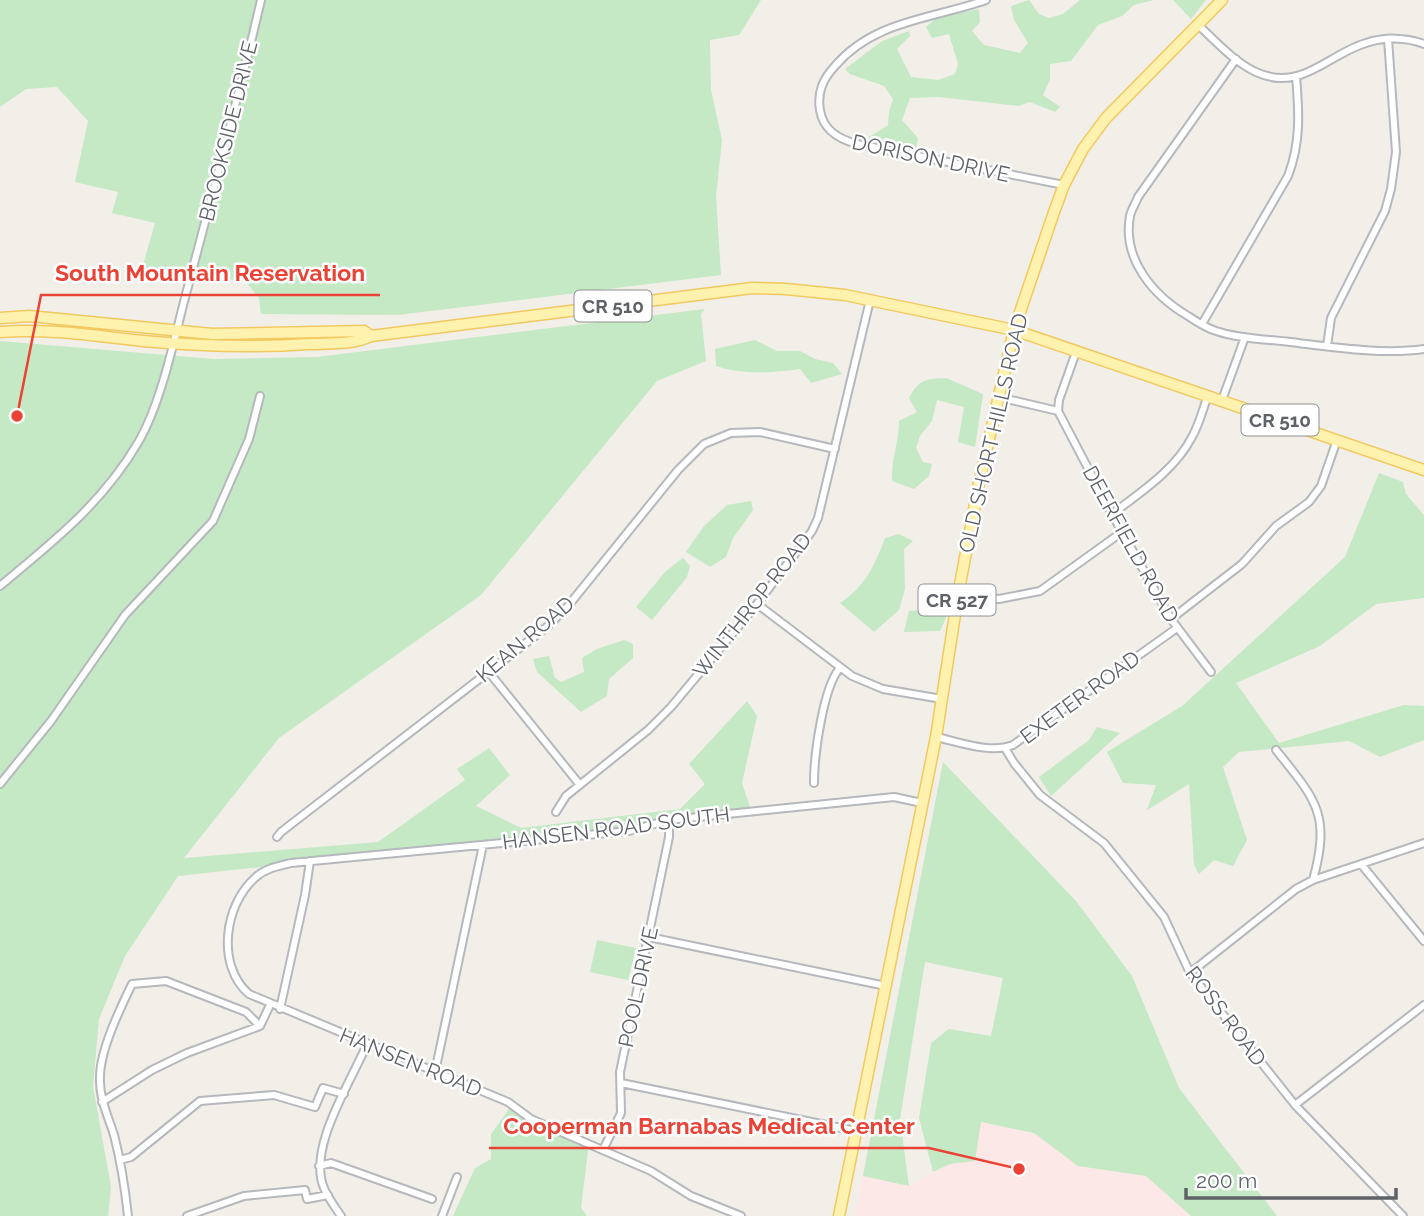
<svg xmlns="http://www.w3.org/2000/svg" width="1424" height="1216" font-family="Raleway,sans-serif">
  <rect width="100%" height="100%" fill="#f1efe8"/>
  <path fill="#fce8e6" d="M980 1122 1034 1133 1078 1166 1146 1176 1191 1216H854L863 1176 909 1186 950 1164 974 1161Z"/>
  <path fill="#c5e8c5" d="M0 0H761L739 35 710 40 711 90 722 140 716 197 721 275 398 315 261 314 259 298 245 281 141 272 155 223 112 213 118 192 75 182 88 121 57 87 26 89 0 107Z
    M1029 0 1039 14 1049 18 1063 14 1080 0H1154L1134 5 1122 16 1098 25 1071 61 1050 64V79L1043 95 1060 107 1055 112 1030 102 1018 106 939 97 910 98 902 120 918 138 916 150 866 139 888 125 889 112 893 99 884 86 850 74 845 69 882 41 909 31 910 36 897 49 911 77 938 80 955 74 958 64 949 34 932 38 926 27 935 19 979 9 980 22 972 31 984 45 1020 53 1028 43 1014 20 1011 6Z
    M1173 0H1206L1191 19Z
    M705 309 701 314 706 361 657 381 481 595 279 738 184 858 378 842 465 780 457 769 489 748 510 775 476 806 521 828 680 809 705 784 689 764 747 701 757 716 742 783 752 813 178 876 125 956 99 1019 93 1086 111 1187 108 1216H0V341L213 359 317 357Z
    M755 340 777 351H800L815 359 833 363 842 374 811 383 800 369C773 373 742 375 716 366L715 349Z
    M946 378 983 394 975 447 958 442 964 407 937 400 932 421 920 436 916 448 923 462 932 464 929 476 914 489 892 481C891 460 899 442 899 421L917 412 909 398C919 379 926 379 946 378Z
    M1379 473 1403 482 1406 494 1424 515V598L1376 604 1320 646 1236 683 1279 743 1404 705 1424 706V740L1380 757 1349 741 1239 752 1223 767 1247 840 1233 866 1214 860 1199 874 1194 865 1189 784 1147 810 1156 785 1123 783 1107 752 1182 706 1345 557Z
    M751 501 753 510 733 538 726 557 710 567 686 552 704 526 727 505Z
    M899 534 913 541 904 549 905 589 899 610 874 632 840 603C865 587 875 565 885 538Z
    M683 558 690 566 687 577 652 620 636 607 665 572Z
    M943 605 949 611 940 631 904 632 909 611 933 609Z
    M624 640 633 644V658L609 679 607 696 581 712 537 672 533 659 549 656 555 678 561 682 584 672 582 658 597 649Z
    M1097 727 1120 733 1051 796 1039 777 1089 740Z
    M943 762 1076 901 1132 976 1179 1088 1277 1216H1191L1146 1176 1078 1166 1034 1133 981 1122 975 1161 950 1164 933 1172 919 1118 931 1043 949 1029 991 1036 1003 978 925 962 900 1119 909 1186 863 1176Z
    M597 940 636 948 628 980 590 972Z
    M512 1105 589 1143 581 1208 587 1216H453L475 1168 491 1159V1134Z"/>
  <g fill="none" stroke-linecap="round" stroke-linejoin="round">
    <g stroke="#b5b8bc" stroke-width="10">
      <path id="minor" d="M986 0C933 19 874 20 835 66 823 79 817 92 820 110 823 130 838 139 857 144L1064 185
        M1198 25C1216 41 1234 62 1256 72 1301 93 1328 54 1366 43 1384 37 1406 37 1424 44
        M1236 59 1138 197C1136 203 1131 210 1130 216 1122 260 1154 296 1188 316 1197 322 1206 328 1216 331 1240 339 1266 339 1290 342 1332 347 1383 355 1424 349
        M1202 324 1288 176C1301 142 1299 112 1296 76
        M1327 346 1331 318 1385 211 1391 189 1396 152 1388 39
        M1076 352 1059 400 1058 411 1112 514 1171 619 1211 672
        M998 397 1058 411
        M1222 400 1245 337
        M1112 514C1141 492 1175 470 1192 437 1199 425 1203 409 1208 395
        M0 586C54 541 103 503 139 441 162 401 174 339 186 294 212 196 238 99 261 0
        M958 595 999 599 1040 591 1122 532
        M757 604 852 676 883 689 942 699
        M1171 619 1242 564 1276 526 1309 502 1321 486 1337 440
        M488 671 580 785
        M936 737C960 742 990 754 1013 745L1177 628
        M1005 748 1014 763 1040 795 1104 843 1164 917 1190 973 1295 1105 1403 1216
        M814 783C814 755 823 689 839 669
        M0 784 51 721 125 615 213 521 249 439 260 396
        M556 812 566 796 648 730 671 707 757 604 812 531 818 518 870 300
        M277 837 281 832 548 626 568 606 678 470 704 444 731 433 760 432 835 449
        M1361 864 1424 941
        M1313 880 1424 843
        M649 937 886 986
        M1190 973 1296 889 1313 880C1331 814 1316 800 1276 750
        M280 1009 305 895 310 861
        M435 1072 483 845
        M621 1083 856 1131
        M102 1102 152 1070 187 1053 260 1026
        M1295 1105 1424 1005
        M603 1150 621 1113 620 1072 669 837V820
        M120 1160 131 1157 200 1101 274 1095 315 1107 323 1088 344 1094
        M319 1166 331 1163 432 1199
        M128 1216C125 1188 121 1162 114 1135 108 1116 99 1098 100 1077 100 1050 120 1009 132 984L166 981 246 1012 260 1026 270 1005
        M187 1216 244 1196 305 1190 307 1199 328 1195
        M341 1216C335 1207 328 1198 324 1188 307 1148 351 1082 367 1044
        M442 1216 457 1177
        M741 1216 691 1196 651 1171 531 1119 508 1102 249 994C216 966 224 904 256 877 266 868 279 866 291 863L629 831 669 820 894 797 922 803"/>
    </g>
    <g stroke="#f2c960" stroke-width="13">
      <path id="primary" d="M0 318 29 316 212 334 364 331 371 336
        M0 332C48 328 96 336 143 341 198 346 254 348 309 344 329 343 353 345 371 336L752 288 786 289 845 295 1014 330 1424 470
        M839 1216 936 737 958 595 979 483 1014 330 1054 212 1064 185 1083 149 1106 118 1222 0"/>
    </g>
    <use href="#minor" stroke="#fff" stroke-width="6"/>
    <use href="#primary" stroke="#fff2af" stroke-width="10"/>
  </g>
  <g text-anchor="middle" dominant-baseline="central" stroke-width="5" stroke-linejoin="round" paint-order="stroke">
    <g fill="#fff" stroke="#8f9295" stroke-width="2">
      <rect x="574.5" y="290.5" width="77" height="31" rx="5"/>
      <rect x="1241.5" y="404.5" width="77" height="31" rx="5"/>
      <rect x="918.5" y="584.5" width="77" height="31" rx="5"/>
    </g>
    <g font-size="19" font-weight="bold" fill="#5f6368">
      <text x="613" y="306">CR 510</text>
      <text x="1280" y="420">CR 510</text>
      <text x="957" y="600">CR 527</text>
    </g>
    <g font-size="21" fill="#5f6368" stroke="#fff">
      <text transform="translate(228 131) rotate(-76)">BROOKSIDE DRIVE</text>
      <text transform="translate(931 158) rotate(12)">DORISON DRIVE</text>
      <text transform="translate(993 433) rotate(-77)">OLD SHORT HILLS ROAD</text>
      <text transform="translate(1131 544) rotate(61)">DEERFIELD ROAD</text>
      <text transform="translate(752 605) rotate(-52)">WINTHROP ROAD</text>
      <text transform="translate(525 639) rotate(-40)">KEAN ROAD</text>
      <text transform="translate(1080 697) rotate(-36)">EXETER ROAD</text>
      <text transform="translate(616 828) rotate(-7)">HANSEN ROAD SOUTH</text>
      <text transform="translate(638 987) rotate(-78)">POOL DRIVE</text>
      <text transform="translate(1226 1016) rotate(53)">ROSS ROAD</text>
      <text transform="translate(411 1062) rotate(22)">HANSEN ROAD</text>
    </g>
  </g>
  <path fill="none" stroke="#ea4335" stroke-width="2.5" d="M17 416L41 295H380M1019 1169L929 1148H489"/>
  <g fill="#ea4335" stroke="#fff" stroke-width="2.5">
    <circle cx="17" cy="416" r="7"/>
    <circle cx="1019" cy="1169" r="7"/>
  </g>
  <g font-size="23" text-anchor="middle" font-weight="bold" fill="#ea4335" stroke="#fff" stroke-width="5" stroke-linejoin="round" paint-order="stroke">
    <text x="210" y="281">South Mountain Reservation</text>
    <text x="709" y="1134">Cooperman Barnabas Medical Center</text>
  </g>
  <path d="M1186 1188v10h210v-10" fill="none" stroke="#5f6368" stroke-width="3.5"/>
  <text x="1196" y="1188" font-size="21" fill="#5f6368" stroke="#ffffff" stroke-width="5" paint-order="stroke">200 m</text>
</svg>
